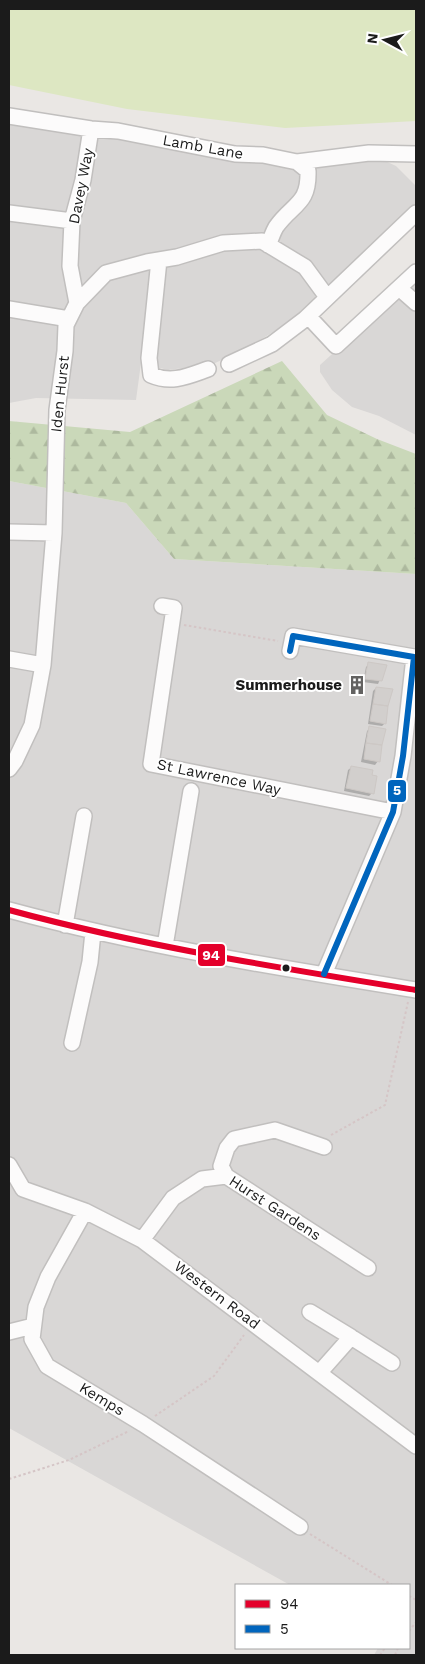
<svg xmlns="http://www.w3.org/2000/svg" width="425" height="1664" font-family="'Work Sans',sans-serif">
  <defs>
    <pattern id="forest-firs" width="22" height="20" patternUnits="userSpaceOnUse" patternTransform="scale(1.25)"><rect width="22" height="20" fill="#cad8b9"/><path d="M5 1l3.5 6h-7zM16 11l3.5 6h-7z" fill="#adb99e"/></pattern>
  </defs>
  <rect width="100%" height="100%" fill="#eae7e4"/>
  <path fill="#d9d7d6" d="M9 118 212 151 383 160 396 166 416 186V206L288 323 245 349 213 364 168 370 141 363 136 400 36 398 9 403Z
    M416 278V435L379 416 352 407 332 390 320 372V365Z
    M9 481 126 503 174 559 416 574V1655H374L378 1648H409V1585H290L9 1428Z"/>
  <path fill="#dde7c2" d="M9 9H416V121L285 128 127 109 9 85Z"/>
  <path fill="url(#forest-firs)" d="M282 361 327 415 377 439 416 454V574L174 559 126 503 9 481V421L130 432Z"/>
  <path fill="#0003" d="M369 664 386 666 378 684 363 682 366 667Z
    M354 682 359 683 357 689H353Z
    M376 688 387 701 385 723 382 726 368 724 373 691Z
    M370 728 378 761 375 765 361 762 367 731Z
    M352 767 371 776 372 793 369 796 344 791 348 770Z"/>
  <path fill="#d2cfcd" stroke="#cdc8c5" d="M368 662 387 665 382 681 365 679Z
    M376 687 393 689 388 706 373 704Z
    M373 704 388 706 386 724 370 721Z
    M369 726 386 729 382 745 366 743Z
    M366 743 382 745 380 762 364 759Z
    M351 766 373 770 372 775 377 776 374 794 346 788Z"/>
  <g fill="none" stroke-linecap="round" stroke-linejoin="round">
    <g stroke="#c1bfbe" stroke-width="18">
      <path id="minor" d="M9 116 91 129 118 131 235 154 263 155 297 162 308 171C309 205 293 203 276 227 273 232 271 239 268 245
        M297 162 369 153 416 154
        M9 213 72 221
        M159 260 149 358 151 375C172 384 188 376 208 369
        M399 288 416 303
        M77 303 70 266 72 221 83 180 91 129
        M9 309 69 319
        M308 316 336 346 416 272
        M229 364 272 344 305 319 416 213
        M9 532 54 533
        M162 606 174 608 151 764 393 812
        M290 651 293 636 414 657 403 756 393 812 324 974
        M9 659 43 665
        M9 769 15 761 32 725 43 665 54 533 57 410 65 351 66 325 77 303 106 273 147 262 177 257 223 243 262 241 305 267 327 297
        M9 910C142 946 280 968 416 990
        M65 925 84 816
        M165 946 191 791
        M72 1043 90 962 93 932
        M9 1165 23 1189 85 1211 142 1240 416 1446
        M226 1176 221 1166 227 1148 234 1139 275 1130 324 1147
        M85 1211 48 1277 36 1307 32 1339 47 1366 143 1424 300 1527
        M142 1240 173 1198 202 1179 226 1176 368 1268
        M310 1312 351 1337
        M9 1332 33 1326
        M320 1372 351 1337 392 1363"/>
    </g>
    <path stroke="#d5c5c6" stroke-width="2" stroke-dasharray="2.5 2.5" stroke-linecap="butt" d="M184 625 278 641
      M331 1135 385 1105 408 1002
      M155 1416 214 1376 244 1335
      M9 1479 69 1460 129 1431
      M310 1534 392 1585
      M409 1596 416 1600
      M409 1631 416 1622
      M380 1655 385 1648
      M395 1655 398 1648"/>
    <use href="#minor" stroke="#fcfbfb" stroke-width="15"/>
    <g stroke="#fff" stroke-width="10">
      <path id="bus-1" d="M9 910C142 946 280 968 416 990"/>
    </g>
    <g stroke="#fff" stroke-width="10">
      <path id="bus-2" d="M290 651 293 636 414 657 403 756 393 812 324 974"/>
    </g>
    <use href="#bus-1" stroke="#e4002b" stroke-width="6"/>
    <use href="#bus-2" stroke="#0065bd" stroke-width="6"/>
  </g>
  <defs>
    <g id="building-bare" transform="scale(1.5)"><path d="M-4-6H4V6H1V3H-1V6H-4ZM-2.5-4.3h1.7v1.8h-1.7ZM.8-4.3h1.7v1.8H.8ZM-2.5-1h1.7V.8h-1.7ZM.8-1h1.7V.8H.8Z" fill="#636261" stroke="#fff" stroke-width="2.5" paint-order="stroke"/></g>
  </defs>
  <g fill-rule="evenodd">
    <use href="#building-bare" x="357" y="685"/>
  </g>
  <circle fill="#1b1b1b" stroke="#fff" stroke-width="2" cx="286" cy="968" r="4.5"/>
  <g text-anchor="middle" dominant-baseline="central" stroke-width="4" stroke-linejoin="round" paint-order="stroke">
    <g font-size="15" fill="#1b1b1b" stroke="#fff">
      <text transform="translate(203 147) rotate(10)">Lamb Lane</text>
      <text transform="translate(81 186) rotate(-79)">Davey Way</text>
      <text transform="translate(60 394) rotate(-84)">Iden Hurst</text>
      <text transform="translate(219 777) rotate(12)">St Lawrence Way</text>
      <text transform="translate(275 1208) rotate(33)">Hurst Gardens</text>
      <text transform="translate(217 1295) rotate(37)">Western Road</text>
      <text transform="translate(102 1399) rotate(31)">Kemps</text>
    </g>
    <g font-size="15" font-weight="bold" fill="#1b1b1b" stroke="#fff" text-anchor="end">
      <text x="342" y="685">Summerhouse</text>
    </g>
  </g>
  <g stroke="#fff" stroke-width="2">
    <rect x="387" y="779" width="20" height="24" rx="5" fill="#0065bd"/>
    <rect x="197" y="943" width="29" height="24" rx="5" fill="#e4002b"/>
  </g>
  <g font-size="14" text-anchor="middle" font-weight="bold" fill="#fff">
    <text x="397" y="795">5</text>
    <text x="211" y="960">94</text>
  </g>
  <rect width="425" height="1664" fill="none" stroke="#1b1b1b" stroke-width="20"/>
  <rect x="235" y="1584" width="175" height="65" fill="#ffffff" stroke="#a4a4a4"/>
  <rect x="245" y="1600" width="25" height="8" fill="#e4002b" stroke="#a4a4a4"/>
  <text x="280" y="1609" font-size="15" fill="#1b1b1b">94</text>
  <rect x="245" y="1625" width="25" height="8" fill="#0065bd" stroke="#a4a4a4"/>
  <text x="280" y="1634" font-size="15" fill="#1b1b1b">5</text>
  <g transform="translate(385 40) rotate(277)" stroke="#ffffff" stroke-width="4" paint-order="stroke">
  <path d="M0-4L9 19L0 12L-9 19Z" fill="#1b1b1b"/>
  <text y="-8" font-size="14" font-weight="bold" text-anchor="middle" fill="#1b1b1b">N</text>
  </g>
</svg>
